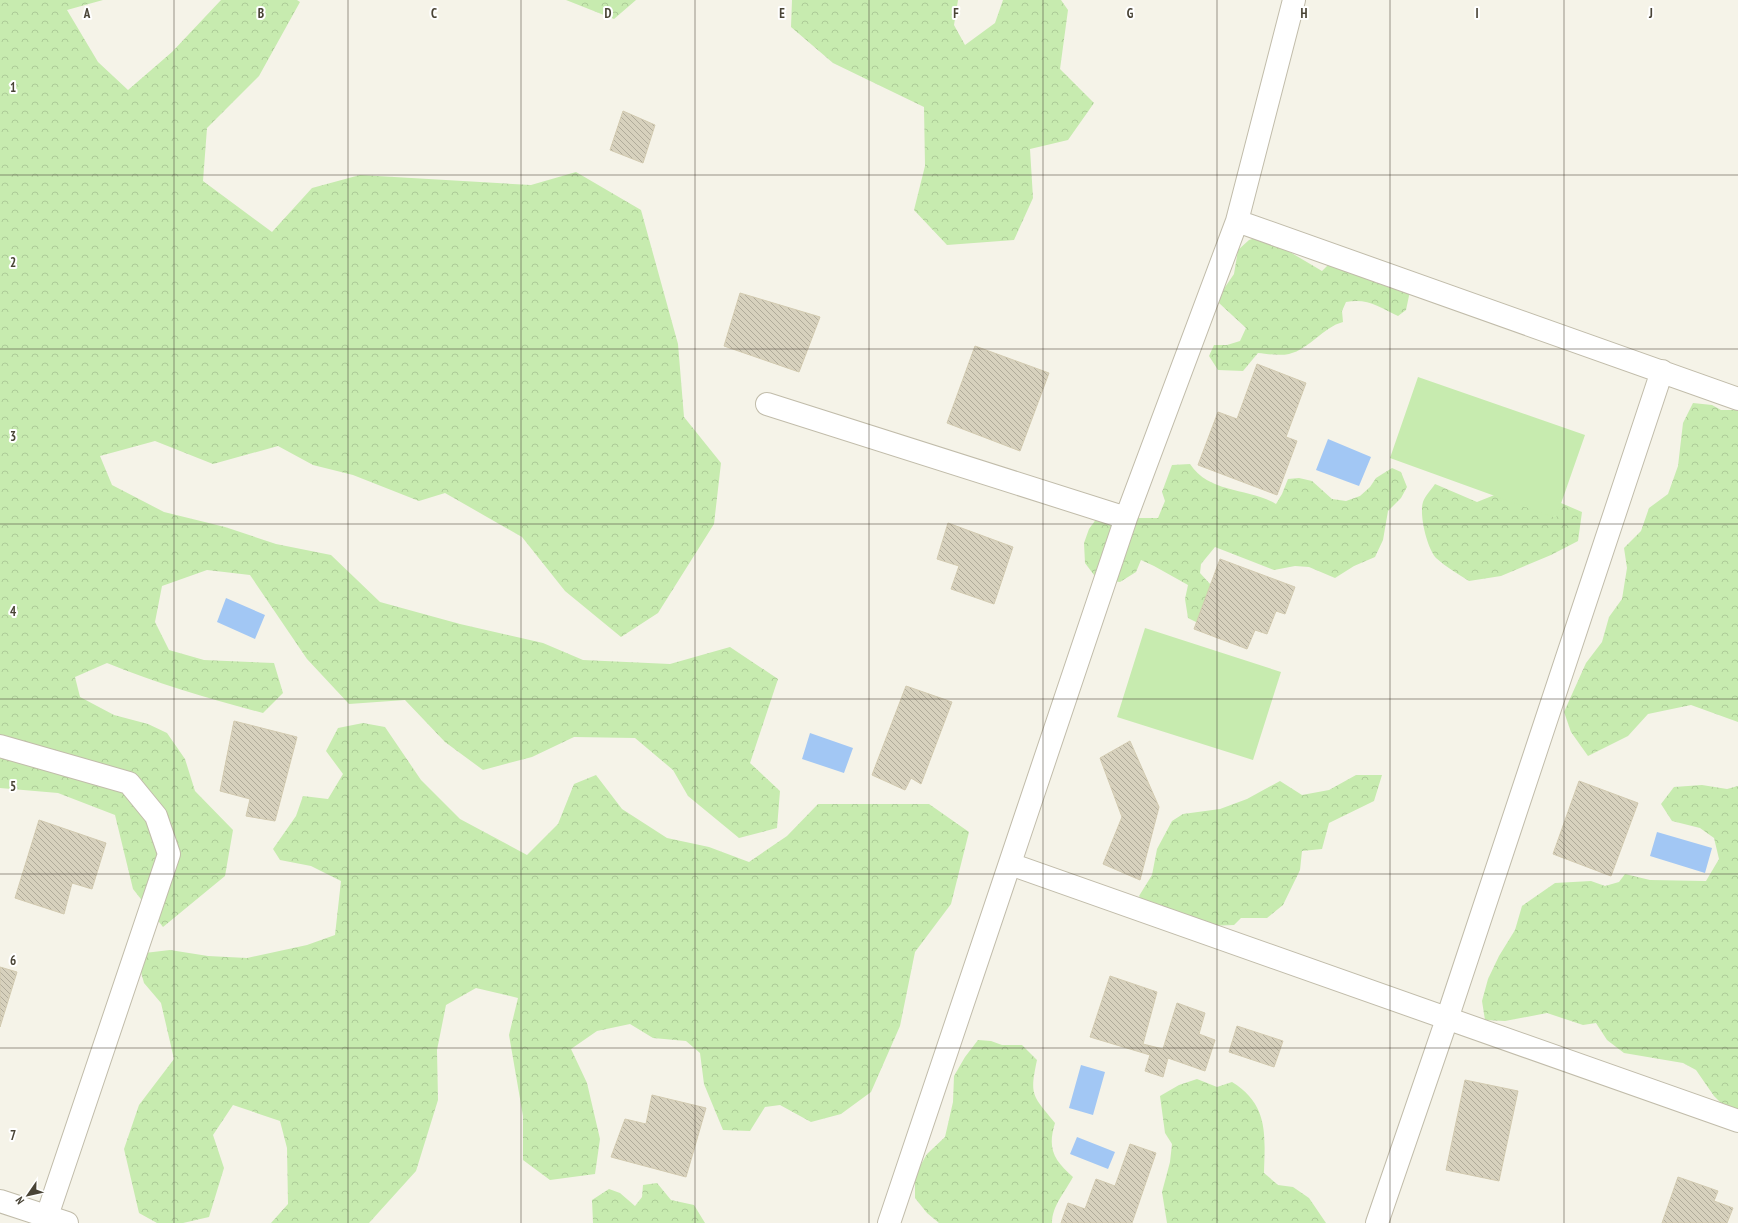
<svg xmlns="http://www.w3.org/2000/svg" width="1738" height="1223" font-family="'PT Sans Narrow',sans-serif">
  <defs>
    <pattern id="forest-crowns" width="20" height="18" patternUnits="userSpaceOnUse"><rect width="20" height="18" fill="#c7ebaf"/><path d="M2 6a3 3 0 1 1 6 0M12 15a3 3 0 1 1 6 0" fill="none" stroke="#accb97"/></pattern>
    <pattern id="building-back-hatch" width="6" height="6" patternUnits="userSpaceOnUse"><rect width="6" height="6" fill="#d7d1bd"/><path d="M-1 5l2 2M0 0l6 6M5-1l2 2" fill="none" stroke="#b0ab9a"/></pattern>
  </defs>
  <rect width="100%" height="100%" fill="#f5f3e8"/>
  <path fill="url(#forest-crowns)" d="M0 0H103L67 10 98 62 128 90 172 52 221 0H297L300 2 259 76 207 128 203 181 272 232 312 188 360 175 531 185 576 172 641 210 678 344 684 417 721 463 714 524 658 613 621 637 565 591 522 537 445 493 419 501 353 475 313 465 278 446 213 464 155 441 100 456 112 485 164 512 225 527 276 544 331 555 380 602 460 624 543 643 583 660 670 664 730 647 778 679 750 763 780 791 777 828 739 838 688 796 673 770 635 738 574 737 532 757 483 770 445 742 405 700 349 704 307 659 250 575 207 570 162 586 155 622 169 650 204 660 274 663 283 693 263 713C210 699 158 684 107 663L75 677 80 697 114 715 148 724 167 733 185 759 195 791 233 830 225 876 163 927 133 889 115 815 58 793 0 788Z
    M566 0H636L614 19Z
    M792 0H958L954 25 965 45 995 23 1003 0H1061L1068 10 1060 69 1094 103 1068 140 1030 149 1033 198 1014 240 947 245 914 210 925 166 924 107 833 63 791 27Z
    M1255 238 1273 242 1322 271 1329 264 1388 287 1410 291 1406 310 1398 316C1379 307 1368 298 1346 302L1342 311 1343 322C1323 327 1310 349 1289 354 1280 356 1267 354 1258 353L1243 371 1218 370 1209 356 1214 345H1227L1240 341 1246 328 1219 303 1221 293 1234 274 1238 250 1249 240Z
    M1693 403 1712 405 1721 410H1738V722L1691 705 1648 714 1628 736 1588 756 1571 732 1564 712 1586 663 1602 642 1609 617 1622 599 1627 568 1624 548 1641 531 1649 508 1668 494 1678 466 1683 423Z
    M1190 464C1210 494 1247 487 1276 504L1282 494 1288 479 1299 478 1312 481 1332 499 1346 501 1360 496 1370 487 1376 478 1392 468 1401 472 1407 487 1401 498 1388 511 1383 540 1375 557 1354 566 1335 578 1309 567 1295 566 1274 570 1215 547 1201 564 1200 573 1222 597 1210 629 1188 618 1185 599 1188 585 1154 566 1141 560 1136 572 1120 582 1097 579 1085 563 1084 543 1089 529 1097 518 1118 510 1139 518H1158L1165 501 1162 492 1172 465Z
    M1435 484 1477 502 1502 492 1554 500 1582 512 1578 541 1551 555 1501 576 1469 581C1458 574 1446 567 1436 558 1427 548 1419 515 1423 502 1425 496 1431 490 1435 484Z
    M363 723 385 727 421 780 460 819 527 855 558 824 574 784 596 775 622 809 667 838 709 847 749 862 787 836 818 804H929L969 832 951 904 915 952 900 1026 871 1092 841 1114 811 1122 780 1105 765 1107 750 1131 723 1130 704 1084 700 1053 686 1041 653 1038 630 1024 597 1031 571 1049 587 1083 600 1139 595 1174 550 1180 523 1160V1116L509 1035 518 998 476 988 446 1005 437 1050 438 1100 416 1171 369 1223H271L288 1204 287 1148 280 1121 233 1105 213 1135 224 1168 209 1217 183 1223H157L139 1213 124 1149 139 1105 174 1059 161 1003 144 983 136 954 170 950 208 956 247 958 307 945 335 935 341 881 311 866 280 860 273 849 296 816 303 796 328 799 343 774 326 751 338 728Z
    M1356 775H1382L1374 801 1329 823 1322 849 1302 851 1300 870 1283 905 1267 918H1241L1234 925 1208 926 1155 917 1139 896 1152 875 1157 849 1172 821 1183 814 1220 809 1247 799 1280 781 1302 795 1329 790Z
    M1702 785 1727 789 1738 786V1120L1714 1096 1696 1070 1683 1063 1624 1053 1607 1040 1596 1023 1583 1025 1547 1013 1505 1021 1485 1020 1482 1001 1488 979 1499 956 1515 930 1522 906 1555 883 1591 881 1605 886 1619 882 1625 874 1650 880 1706 881 1719 859 1714 838 1700 828 1672 821 1661 804 1674 787Z
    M978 1040 991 1041 1002 1045H1022L1037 1060C1029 1097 1033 1095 1055 1123 1047 1149 1054 1160 1073 1177 1065 1192 1052 1206 1052 1223H939L927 1213 915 1198V1181L920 1166 927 1154 945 1137 953 1102 954 1076 965 1057Z
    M1197 1079 1217 1087 1232 1082C1269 1105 1265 1135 1264 1173L1278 1185 1293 1187 1309 1198 1326 1223H1167L1162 1192 1170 1162 1172 1144 1165 1133 1160 1096 1179 1085Z
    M657 1183 671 1200 694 1205 705 1223H593L592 1200 609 1189 620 1193 635 1206 642 1197 643 1185Z"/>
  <path fill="#c7ebaf" d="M1418 377 1585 435 1556 518 1390 458Z
    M1145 628 1281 672 1253 760 1117 717Z"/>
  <path fill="#a2c7f4" d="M1328 439 1371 457 1359 486 1316 470Z
    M226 598 265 615 255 639 217 622Z
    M810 733 853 748 844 773 802 759Z
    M1657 832 1712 848 1705 873 1650 856Z
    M1081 1065 1105 1072 1093 1115 1069 1108Z
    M1077 1137 1115 1152 1108 1169 1070 1154Z"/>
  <path fill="url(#building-back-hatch)" stroke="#d2cab0" d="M623 111 655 125 643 163 610 150Z
    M740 293 820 317 799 372 724 346Z
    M975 346 1049 373 1020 451 947 423Z
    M1257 364 1306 383 1286 437 1297 441 1277 495 1198 465 1218 412 1237 419Z
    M948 523 1013 547 994 604 951 589 959 566 937 559Z
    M1220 559 1295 587 1285 614 1276 611 1267 634 1255 630 1247 649 1194 629Z
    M906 686 952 702 921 784 911 778 905 790 872 775Z
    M234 721 297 737 275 821 246 816 250 799 220 791Z
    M1130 741 1159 807 1140 880 1103 864 1122 817 1100 758Z
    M1579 781 1638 803 1611 876 1553 854Z
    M39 820 106 843 92 889 72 883 64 914 15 898Z
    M0 967 17 972 0 1027Z
    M1110 976 1157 992 1143 1044 1163 1049 1177 1003 1205 1013 1199 1034 1215 1040 1205 1071 1168 1058 1163 1077 1145 1071 1150 1055 1090 1037Z
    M1237 1026 1283 1041 1274 1067 1229 1052Z
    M1465 1080 1518 1091 1499 1181 1446 1170Z
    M652 1095 706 1108 686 1177 611 1157 625 1119 646 1124Z
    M1130 1144 1156 1153 1132 1223H1061L1068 1203 1085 1209 1096 1179 1115 1186Z
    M1678 1177 1718 1191 1714 1201 1733 1208 1727 1223H1662Z"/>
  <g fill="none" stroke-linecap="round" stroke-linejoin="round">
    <g stroke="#c1bcaa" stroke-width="24">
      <path id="street" d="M1237 221 1738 399
        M767 404 1126 518
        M0 746 129 783 156 816 169 854 47 1216
        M1010 864 1738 1121
        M0 1201 67 1223
        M889 1223 1126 518 1237 221 1294 0
        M1377 1223 1447 1019 1662 371"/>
    </g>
    <use href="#street" stroke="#fff" stroke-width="22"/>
  </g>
  <path fill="none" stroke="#494436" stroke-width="1" stroke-opacity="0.55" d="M174 0V1223M348 0V1223M521 0V1223M695 0V1223M869 0V1223M1043 0V1223M1217 0V1223M1390 0V1223M1564 0V1223M0 175H1738M0 349H1738M0 524H1738M0 699H1738M0 874H1738M0 1048H1738"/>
  <g font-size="13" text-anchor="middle" font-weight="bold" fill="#494436" stroke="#fff" stroke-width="4" stroke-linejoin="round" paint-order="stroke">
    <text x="87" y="18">A</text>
    <text x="261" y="18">B</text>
    <text x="434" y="18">C</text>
    <text x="608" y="18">D</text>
    <text x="782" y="18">E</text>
    <text x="956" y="18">F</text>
    <text x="1130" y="18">G</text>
    <text x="1304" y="18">H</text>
    <text x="1477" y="18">I</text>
    <text x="1651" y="18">J</text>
    <text x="13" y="92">1</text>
    <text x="13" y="267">2</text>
    <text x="13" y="441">3</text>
    <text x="13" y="616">4</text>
    <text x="13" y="791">5</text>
    <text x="13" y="965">6</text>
    <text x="13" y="1140">7</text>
  </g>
  <g transform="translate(28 1195) rotate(236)" stroke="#ffffff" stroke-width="3" paint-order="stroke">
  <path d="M0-3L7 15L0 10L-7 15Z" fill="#494436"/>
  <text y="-6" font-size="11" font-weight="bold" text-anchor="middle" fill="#494436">N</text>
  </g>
</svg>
